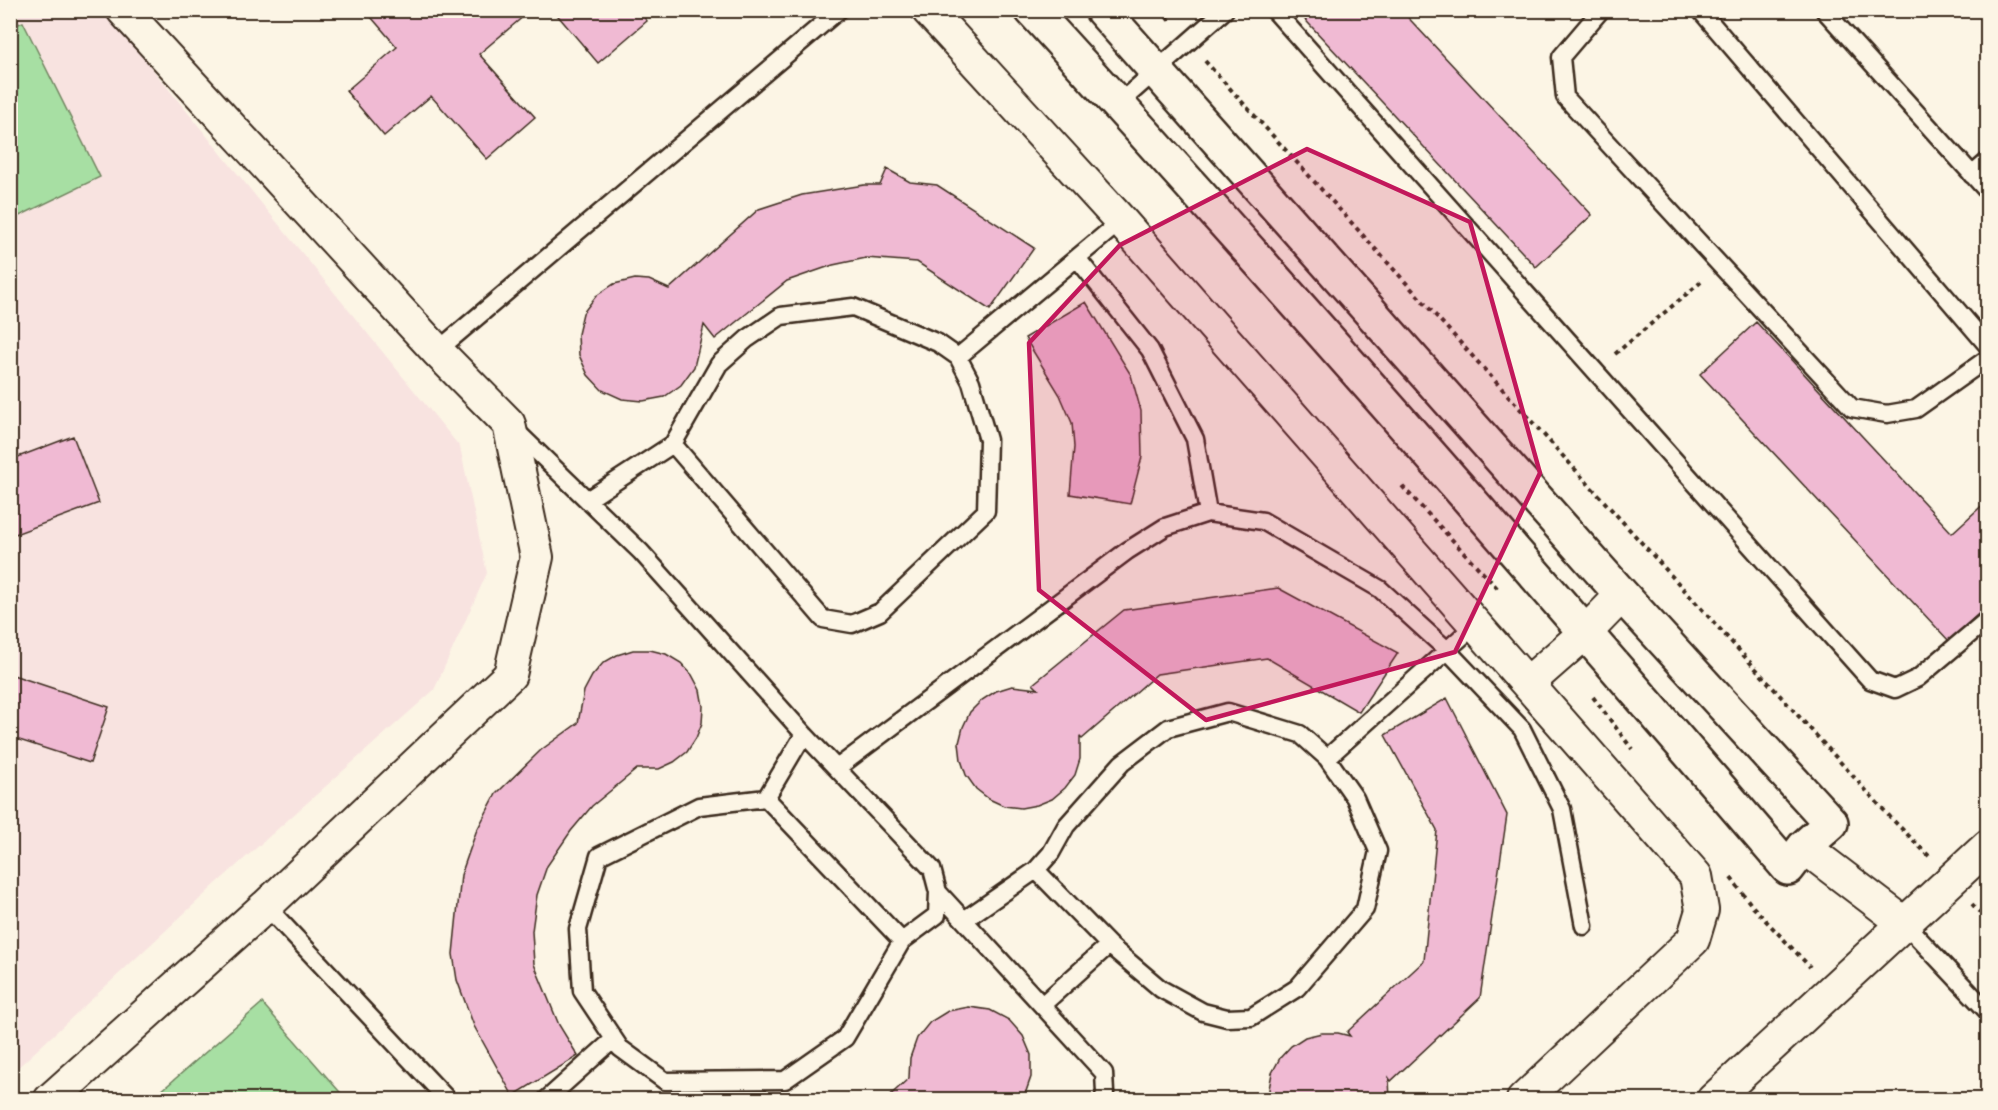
<svg xmlns="http://www.w3.org/2000/svg" width="1998" height="1110" font-family="'Balsamiq Sans',sans-serif">
  <rect width="100%" height="100%" fill="#fcf5e5"/>
  <filter id="ink" filterUnits="userSpaceOnUse"><feTurbulence type="fractalNoise" baseFrequency=".0167" numOctaves="2"/><feDisplacementMap in="SourceGraphic" scale="12" xChannelSelector="R" yChannelSelector="G"/><feConvolveMatrix kernelMatrix="1 2 1 2 8 2 1 2 1" color-interpolation-filters="sRGB"/></filter>
  <g filter="url(#ink)">
    <path fill="#f8e3e0" d="M11 11H105L460 447 487 573 434 690 217 883 11 1074Z"/>
    <path fill="#a7dfa3" stroke="#718460" stroke-width="1.5" d="M23 22 100 177 11 220V27Z
      M262 1003 346 1099H152Z"/>
    <path fill="#f0bad3" stroke="#3b2a1e" stroke-width="1.5" d="M365 10H531L479 54 535 117 487 159 431 96 384 136 346 91 397 47Z
      M553 10H638L647 21 598 63Z
      M1296 10H1401L1592 215 1536 267Z
      M887 169 910 182 937 185 1034 248 990 310 917 262 866 258 833 265 787 281 715 339 704 325 694 367 681 385 664 397 643 401 622 399 602 390 588 375 579 355 578 334 583 313 596 296 614 284 635 279 649 280 669 289 759 209 802 195 864 185H880Z
      M1086 302 1131 375 1141 411 1142 457 1130 504 1070 494 1074 447 1072 423 1060 395 1025 338Z
      M1756 322 1952 533 1988 500V605L1949 641 1700 374Z
      M73 436 99 503 10 536V460Z
      M1278 588 1398 653 1359 712 1267 658 1157 674 1082 739 1080 737V759L1075 775 1065 788 1052 799 1037 805 1021 808 1004 806 989 799 976 789 966 775 961 760 959 743 963 727 970 712 982 700 996 691 1012 686 1038 689 1033 684 1124 610Z
      M633 650H650L666 654 681 663 692 675 700 690 703 706 702 723 696 738 687 752 674 762 659 769H637L592 806 571 831 547 866 537 895 532 931 534 964 559 1025 578 1056 513 1096 474 1026 457 980 453 954 461 875 476 832 496 794 541 750 578 723 584 691 592 676 603 663 617 655Z
      M10 674 109 707 90 763 10 737Z
      M1447 698 1507 815 1480 998 1391 1081 1389 1078 1390 1100H1270L1269 1089 1272 1073 1280 1058 1291 1046 1305 1037 1322 1033H1338L1350 1036 1347 1032 1424 961 1437 830 1385 735Z
      M969 1007 990 1010 1009 1020 1023 1036 1031 1055V1077L1023 1100H885L909 1078 910 1058 917 1038 930 1022 948 1011Z"/>
    <g fill="none" stroke-linecap="round" stroke-linejoin="round">
      <g stroke="#3b2a1e" stroke-width="21">
        <path id="service" d="M1274 10 1870 680 1895 689 1918 678 1988 619
          M1601 10 1561 57 1565 97 1852 408 1887 414 1916 409 1988 358
          M1700 10 1988 346
          M1824 10 1988 192
          M1118 104 1225 10
          M1972 175 1988 161
          M1077 258 1150 350 1195 439 1208 513
          M437 351 839 10
          M958 357 1121 221
          M514 429 641 552 804 734 932 869 938 892 937 915 902 941 845 1038 785 1080 665 1081 620 1048 582 991 578 929 599 856 699 806 766 798
          M587 500 673 444 719 364 747 339 781 316 853 307 938 343 958 357 971 382 988 440 986 511 880 612 852 624 823 619 673 444
          M1327 758 1475 625
          M837 768 1127 551 1165 527 1208 513 1263 521 1380 589 1447 650 1522 729 1562 809 1584 926
          M766 798 902 941
          M766 798 804 734
          M1036 870 1109 945
          M938 892 1104 1073 1105 1093 1103 1100
          M266 906 448 1100
          M964 920 1036 870 1051 853 1066 826 1122 763 1168 728 1228 712 1300 734 1327 758 1355 798 1378 851 1365 909 1297 988 1251 1017 1227 1018 1203 1012 1161 989 1109 945 1042 1005
          M1904 923 1988 1012
          M546 1100 614 1039"/>
      </g>
      <g stroke="#3b2a1e" stroke-width="36">
        <path id="minor" d="M928 10 1121 221 1696 876 1702 910 1693 940 1523 1100
          M1528 683 1586 632 1622 595
          M1804 847 1904 923
          M50 1100 266 906 510 675 537 557 509 424 437 351 123 10
          M1713 1100 1988 846"/>
      </g>
      <g stroke="#3b2a1e" stroke-width="38">
        <path id="tertiary" d="M1032 10C1289 291 1540 578 1788 868L1804 847 1831 823 1622 595 1102 10"/>
      </g>
      <path stroke="#3b2a1e" stroke-width="4" stroke-dasharray="4.5 4.5" stroke-linecap="butt" d="M1161 10 1172 24
        M1205 61 1891 818 1929 856
        M1615 354 1701 282
        M1402 486 1499 590
        M1593 697 1632 749
        M1731 878 1753 907 1810 967
        M1972 904 1988 921"/>
      <use href="#service" stroke="#fcf5e5" stroke-width="16"/>
      <use href="#minor" stroke="#fcf5e5" stroke-width="32"/>
      <use href="#tertiary" stroke="#fcf5e5" stroke-width="33"/>
    </g>
  </g>
  <path fill="#c2185b" fill-opacity="0.2" stroke="#c2185b" stroke-width="4.5" stroke-linejoin="round" d="M1307 149 1470 222 1540 473 1455 652 1206 720 1039 590 1029 343 1120 245Z"/>
  <rect width="1998" height="1110" fill="none" stroke="#fcf5e5" stroke-width="36"/>
  <rect x="18" y="18" width="1962" height="1074" fill="none" stroke="#3b2a1e" stroke-width="2" filter="url(#ink)"/>
</svg>
